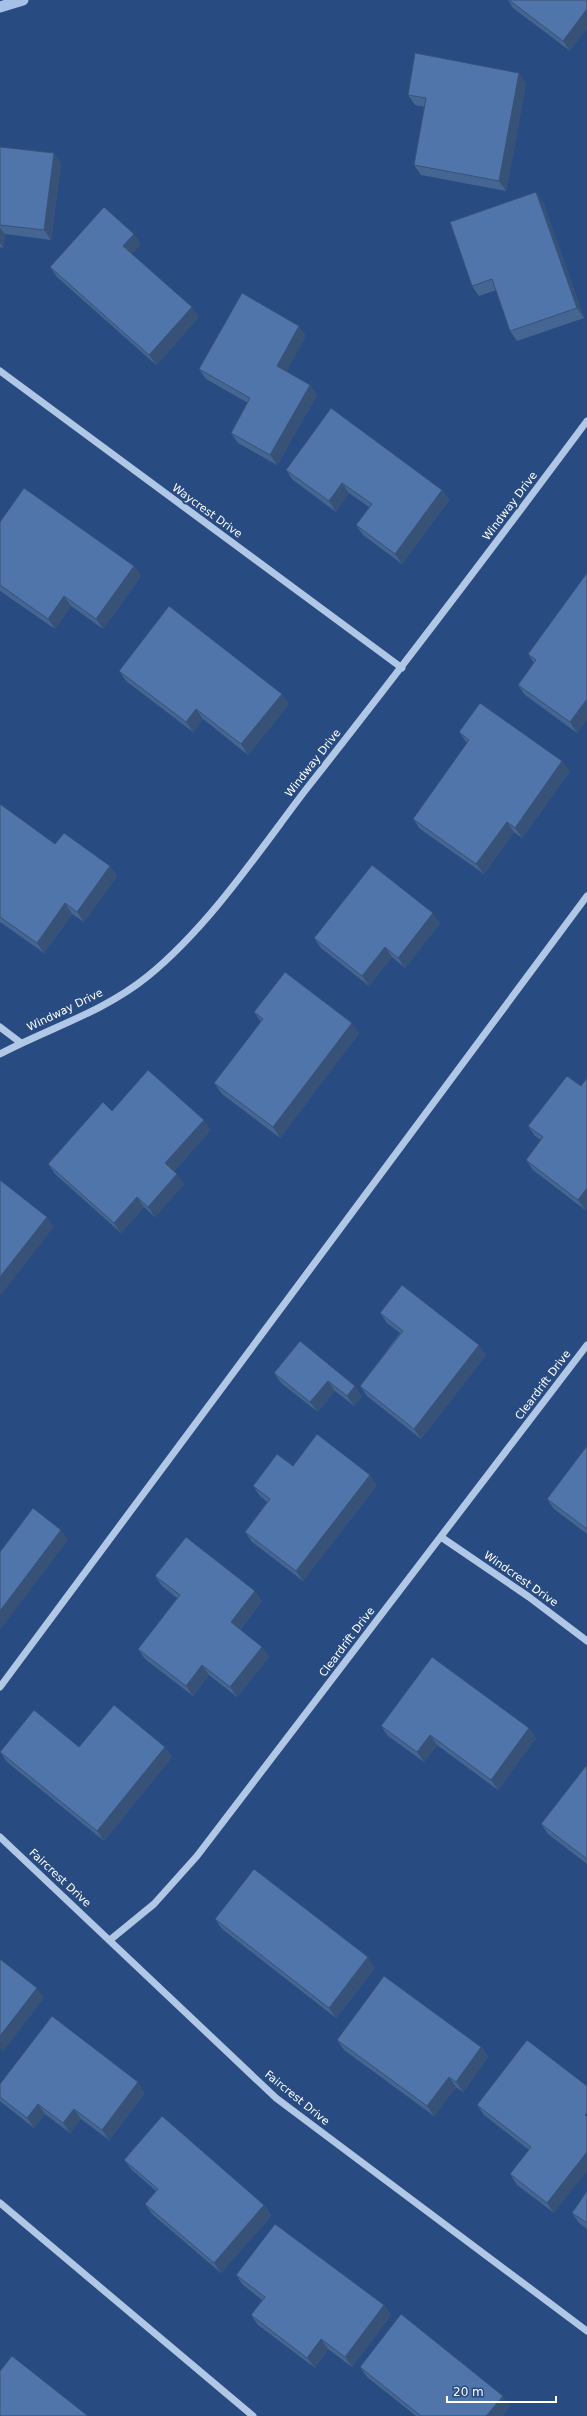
<svg xmlns="http://www.w3.org/2000/svg" width="587" height="2416" font-family="'DejaVu Sans',sans-serif">
  <rect width="100%" height="100%" fill="#284b82"/>
  <g fill="none" stroke-linecap="round" stroke-linejoin="round">
    <path stroke="#a5c1e7" stroke-width="11" d="M0 7 23 0"/>
    <path stroke="#b0c7e6" stroke-width="7" d="M0 371 402 668
      M0 1027 21 1043
      M0 1054C49 1028 104 1012 148 976 208 927 257 854 304 792 400 670 494 546 587 421
      M441 1537 529 1597 587 1641
      M0 1687 587 896
      M0 1837 276 2098 587 2331
      M110 1940 154 1904 197 1856 587 1345
      M0 2203 253 2416"/>
  </g>
  <path fill="#456592" d="M508 0H587L570 51 513 8Z
    M526 83 506 191 421 175 414 165 425 107 415 105 408 95Z
    M0 147 54 153 61 164 51 240 5 234 3 248 0 247Z
    M543 202 584 318 517 341 510 331 496 290 479 296 472 286Z
    M141 244 132 254 199 317 156 365 57 277 50 267Z
    M306 336 286 371 310 385 317 395 277 465 238 443 231 433 248 403 206 379 199 369Z
    M286 470 442 490 449 500 402 564 363 535 356 525 369 507 349 493 336 512 293 480Z
    M0 522 134 566 141 576 103 629 71 606 55 629 0 591Z
    M587 573V719L577 733 525 695 518 685 534 663 528 654Z
    M119 671 282 694 289 704 248 755 203 719 193 732 126 681Z
    M459 732 570 771 522 838 514 832 484 874 420 829 413 819 467 743Z
    M0 804 55 844 110 866 117 876 84 922 72 914 44 953 0 922Z
    M440 923 405 968 392 957 369 986 321 948 314 938Z
    M254 1012 359 1033 280 1138 222 1094 214 1083 261 1022Z
    M587 1078V1207L585 1210 533 1170 526 1160 541 1140 535 1136 528 1126 581 1086Z
    M112 1111 211 1130 174 1171 184 1184 155 1217 144 1207 121 1233 55 1174 48 1164Z
    M380 1313 486 1355 421 1439 367 1396 360 1386 400 1333 387 1323Z
    M300 1341 362 1396 354 1406 335 1391 318 1412 281 1383 274 1373Z
    M587 1446V1534L554 1509 547 1499Z
    M293 1466 377 1485 303 1581 252 1542 245 1532 267 1502 260 1496 253 1486Z
    M155 1576 262 1601 240 1630 262 1647 269 1657 237 1697 209 1675 193 1696 145 1659 138 1649 177 1598 162 1586Z
    M381 1726 536 1738 498 1790 437 1745 424 1762 388 1736Z
    M79 1747H165L172 1757 104 1841 7 1762 0 1752Z
    M587 1767V1864L548 1834 541 1824Z
    M215 1919 375 1968 336 2018 222 1929Z
    M337 2040 481 2047 488 2057 463 2092 456 2087 434 2116 344 2050Z
    M527 2040 554 2213 517 2185 510 2174 529 2150 484 2115 477 2105Z
    M0 2084 145 2093 109 2140 81 2119 70 2133 45 2114 34 2128 1 2102 0 2101Z
    M124 2160 264 2205 271 2216 221 2273 152 2214 145 2204 156 2191 132 2170Z
    M587 2191V2229L579 2223 572 2213Z
    M236 2275 384 2305 391 2315 352 2367 328 2349 315 2368 258 2325 251 2315 262 2300 243 2285Z
    M360 2367 510 2406 502 2416H416L367 2377Z"/>
  <path fill="#385277" d="M587 9V29L570 51 563 41Z
    M519 73 526 83 506 191 499 181Z
    M54 153 61 164 51 240 44 230Z
    M536 192 543 202 584 318 577 308Z
    M0 228 5 234 3 248 0 243Z
    M134 234 141 244 130 257 123 246Z
    M192 307 199 317 156 365 149 355Z
    M299 326 306 336 284 376 277 366Z
    M310 385 317 395 277 465 270 455Z
    M342 483 349 493 336 512 329 501Z
    M442 490 449 500 402 564 395 554Z
    M134 566 141 576 103 629 96 619Z
    M64 596 71 606 55 629 48 619Z
    M282 694 289 704 248 755 241 744Z
    M587 699V719L577 733 570 722Z
    M196 709 203 719 193 732 186 722Z
    M562 761 570 771 522 838 515 828Z
    M507 822 514 832 484 874 476 864Z
    M110 866 117 876 84 922 77 912Z
    M65 903 72 914 44 953 37 943Z
    M433 913 440 923 405 968 398 958Z
    M385 947 392 957 369 986 362 976Z
    M352 1023 359 1033 280 1138 273 1127Z
    M204 1120 211 1130 172 1174 165 1163Z
    M177 1174 184 1184 155 1217 148 1207Z
    M587 1188V1207L585 1210 578 1200Z
    M137 1197 144 1207 121 1233 114 1223Z
    M47 1217 54 1227 0 1296V1277Z
    M479 1345 486 1355 421 1439 414 1429Z
    M328 1381 335 1391 318 1412 310 1402Z
    M355 1386 362 1396 354 1406 347 1396Z
    M370 1475 377 1485 303 1581 296 1571Z
    M61 1530 68 1540 0 1630V1611Z
    M255 1591 262 1601 238 1632 231 1622Z
    M262 1647 269 1657 237 1697 230 1687Z
    M202 1665 209 1675 193 1696 186 1686Z
    M529 1728 536 1738 498 1790 491 1780Z
    M430 1735 437 1745 424 1762 417 1752Z
    M165 1747 172 1757 104 1841 97 1831Z
    M368 1957 375 1968 336 2018 329 2008Z
    M37 1988 44 1998 3 2052 0 2048V2036Z
    M481 2047 488 2057 463 2092 456 2082Z
    M449 2077 456 2087 434 2116 427 2106Z
    M138 2082 145 2093 109 2140 102 2130Z
    M38 2104 45 2114 34 2128 27 2118Z
    M74 2109 81 2119 70 2133 63 2123Z
    M587 2152V2171L554 2213 547 2203Z
    M264 2205 271 2216 221 2273 214 2263Z
    M384 2305 391 2315 352 2367 345 2357Z
    M321 2339 328 2349 315 2368 307 2358Z
    M503 2396 510 2406 502 2416H486Z"/>
  <path fill="#5075aa" stroke="#385277" d="M509 0H587V9L563 41Z
    M415 53 519 73 499 181 414 165 426 98 408 95Z
    M0 147 54 153 44 230 0 225Z
    M536 192 577 308 510 331 492 279 472 286 450 222Z
    M104 207 134 234 123 246 192 307 149 355 50 267Z
    M242 293 299 326 277 366 310 385 270 455 231 433 250 398 199 369Z
    M331 408 442 490 395 554 356 525 372 504 342 483 329 501 286 470Z
    M24 488 134 566 96 619 64 596 48 619 0 585V522Z
    M587 573V699L570 722 518 685 536 660 528 654Z
    M169 606 282 694 241 744 196 709 186 722 119 671Z
    M480 703 562 761 515 828 507 822 476 864 413 819 469 740 459 732Z
    M0 804 55 844 64 833 110 866 77 912 65 903 37 943 0 917Z
    M372 865 433 913 398 958 385 947 362 976 314 938Z
    M285 972 352 1023 273 1127 214 1083 263 1019 254 1012Z
    M148 1070 204 1120 165 1163 177 1174 148 1207 137 1197 114 1223 48 1164 103 1102 112 1111Z
    M567 1076 581 1086 587 1078V1188L578 1200 526 1160 543 1137 528 1126Z
    M0 1180 47 1217 0 1277Z
    M402 1285 479 1345 414 1429 360 1386 403 1331 380 1313Z
    M300 1341 355 1386 347 1396 328 1381 310 1402 274 1373Z
    M317 1434 370 1475 296 1571 245 1532 270 1499 253 1486 277 1454 293 1466Z
    M587 1446V1529L547 1499Z
    M33 1508 61 1530 0 1611V1552Z
    M186 1537 255 1591 231 1622 262 1647 230 1687 202 1665 186 1686 138 1649 180 1595 155 1576Z
    M432 1657 529 1728 491 1780 430 1735 417 1752 381 1726Z
    M114 1705 165 1747 97 1831 0 1752 34 1710 79 1747Z
    M586 1766 587 1767V1859L541 1824Z
    M254 1869 368 1957 329 2008 215 1919Z
    M0 1959 37 1988 0 2036Z
    M384 1976 481 2047 456 2082 449 2077 427 2106 337 2040Z
    M52 2016 138 2082 102 2130 74 2109 63 2123 38 2104 27 2118 0 2097V2084Z
    M527 2040 587 2086V2113L585 2115 587 2117V2152L547 2203 510 2174 531 2147 477 2105Z
    M162 2116 264 2205 214 2263 145 2204 158 2189 124 2160Z
    M587 2191V2223L572 2213Z
    M275 2224 384 2305 345 2357 321 2339 307 2358 251 2315 265 2297 236 2275Z
    M401 2314 503 2396 486 2416H421L360 2367Z
    M12 2356 88 2416H0V2371Z"/>
  <g text-anchor="middle" dominant-baseline="central" stroke-width="4" stroke-linejoin="round" paint-order="stroke">
    <g font-size="11" fill="#fff" stroke="#284b82">
      <text transform="translate(510 506) rotate(-53)">Windway Drive</text>
      <text transform="translate(207 511) rotate(36)">Waycrest Drive</text>
      <text transform="translate(313 763) rotate(-52)">Windway Drive</text>
      <text transform="translate(65 1010) rotate(-26)">Windway Drive</text>
      <text transform="translate(543 1385) rotate(-53)">Cleardrift Drive</text>
      <text transform="translate(521 1579) rotate(35)">Windcrest Drive</text>
      <text transform="translate(347 1642) rotate(-53)">Cleardrift Drive</text>
      <text transform="translate(60 1878) rotate(43)">Faircrest Drive</text>
      <text transform="translate(297 2098) rotate(39)">Faircrest Drive</text>
    </g>
  </g>
  <path d="M447 2396v6h109v-6" fill="none" stroke="#ffffff" stroke-width="2"/>
  <text x="453" y="2396" font-size="12" fill="#ffffff" stroke="#284b82" stroke-width="3" paint-order="stroke">20 m</text>
</svg>
